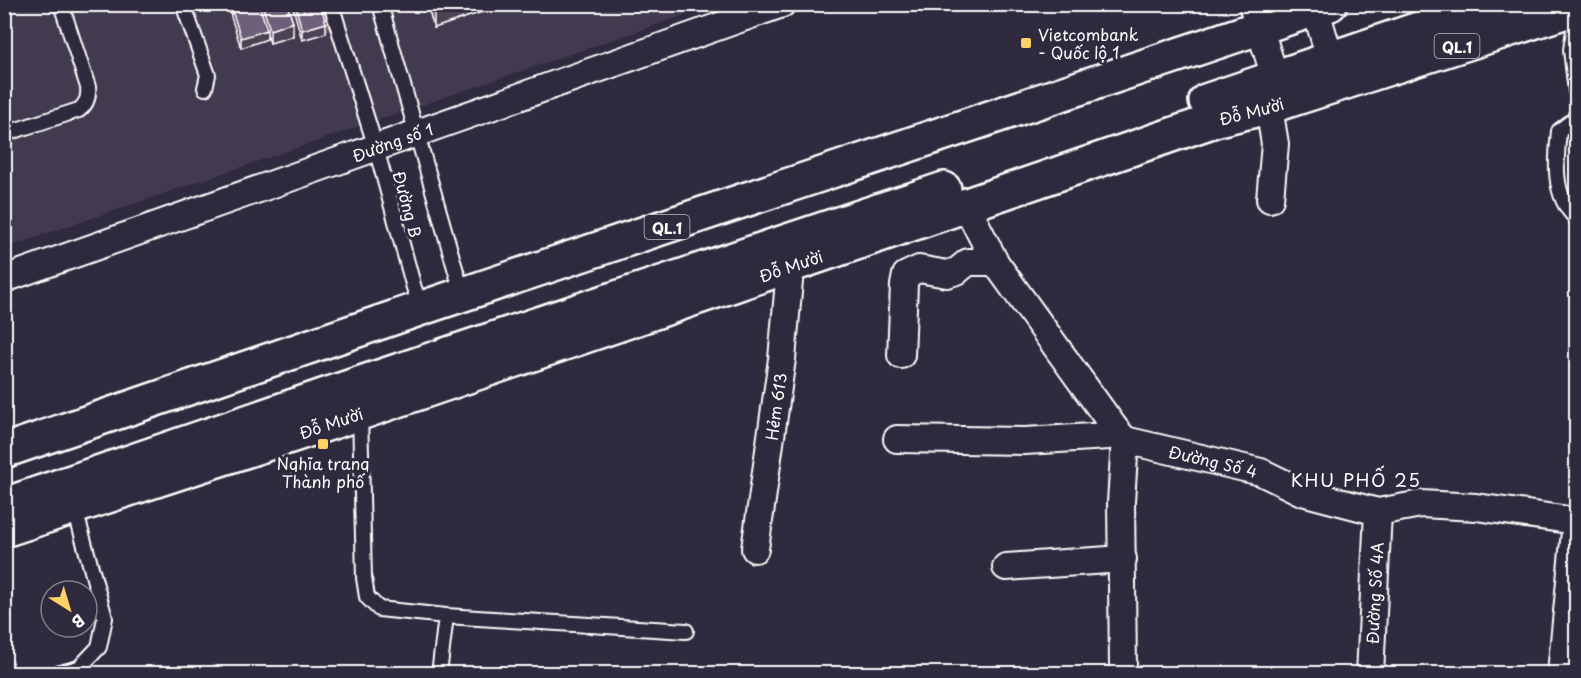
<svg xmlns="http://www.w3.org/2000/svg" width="1581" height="678" font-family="'Playpen Sans',sans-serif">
  <rect width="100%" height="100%" fill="#2f2a3d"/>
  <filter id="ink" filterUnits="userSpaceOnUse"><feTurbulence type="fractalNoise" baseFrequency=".0167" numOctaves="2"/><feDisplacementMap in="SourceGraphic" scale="12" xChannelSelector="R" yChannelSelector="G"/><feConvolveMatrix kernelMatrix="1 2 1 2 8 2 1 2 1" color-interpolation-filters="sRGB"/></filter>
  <g filter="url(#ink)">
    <path fill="#423a4f" d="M5 4 714 5 5 248Z"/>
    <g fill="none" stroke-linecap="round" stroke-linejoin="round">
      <g stroke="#fff" stroke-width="18">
        <path id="service" d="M183 4 208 75 205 88
          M331 4 376 148 414 288 422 308
          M380 4 463 296
          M1576 17 1571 50 1576 92
          M1576 115V118L1559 131C1556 160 1552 196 1576 218
          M4 134 79 110C87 104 89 97 88 87L61 4
          M360 413 364 578 367 597 379 609 446 616 686 631
          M56 674 79 668 99 647 105 618 74 506
          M439 674 446 616"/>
      </g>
      <g stroke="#fff" stroke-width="30">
        <g id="minor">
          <path d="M1252 4 1281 96"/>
          <path d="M1314 4 1335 75"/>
          <path d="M1266 89 1275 144 1270 199"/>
          <path id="s1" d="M966 205 995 262 1116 430 1125 440 1261 472 1302 492 1378 512 1421 504 1476 507 1576 521"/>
          <path id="s2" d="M4 279 782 4"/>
          <path d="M901 355 904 285 906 275 919 269 947 274 957 271 968 262H995"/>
          <path d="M897 439 1025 441 1109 436 1116 430"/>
          <path id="s3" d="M755 549 782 359 789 281 793 264"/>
          <path d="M1006 567 1123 559"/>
          <path d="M1123 666 1121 502 1125 440"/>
          <path d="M1561 672 1576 521"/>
          <path id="s4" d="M1370 674 1378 512"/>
        </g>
      </g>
      <g stroke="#fff" stroke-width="38">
        <g id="trunk">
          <path d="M1206 101 1492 4"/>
          <path d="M4 451 422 308 1330 4"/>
          <path d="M4 505 358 384 944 189"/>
          <path id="s5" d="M4 530 360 413 1218 119 1268 107 1576 8"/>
        </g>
      </g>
      <use href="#service" stroke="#2f2a3d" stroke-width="14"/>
      <use href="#minor" stroke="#2f2a3d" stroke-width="26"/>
      <use href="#trunk" stroke="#2f2a3d" stroke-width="33"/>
    </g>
    <path fill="#5f5169" stroke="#fff" stroke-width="1.5" d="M227 4H287L293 36 270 43 267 34V39L241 48 231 17V14H230Z
      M292 4H320L326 33 302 40Z
      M427 4H506L434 28Z"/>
    <path fill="#4d4255" stroke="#fff" stroke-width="1.5" d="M230 4H256L231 7V14H230Z
      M434 4H506L434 28Z
      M293 22V36L270 43V30Z
      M326 23V33L302 40V30Z
      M267 30V39L241 48V38Z"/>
    <path fill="#6e5e7a" stroke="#fff" stroke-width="1.5" d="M240 4H259L267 30 241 38 231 7Z
      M262 4H287L293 22 270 30Z
      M295 4H320L326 23 302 30Z"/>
  </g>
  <g fill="#ffd166" stroke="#2f2a3d" stroke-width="2">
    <rect x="1020" y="37" width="12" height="12" rx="3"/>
    <rect x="317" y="438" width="12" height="12" rx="3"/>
  </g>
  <g text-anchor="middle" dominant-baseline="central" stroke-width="6" stroke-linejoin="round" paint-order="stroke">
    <g fill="#2f2a3d" stroke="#c1bfc5" stroke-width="1.5">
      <rect x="1434.5" y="34" width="45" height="24" rx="4.5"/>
      <rect x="644.5" y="215" width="45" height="24" rx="4.5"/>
    </g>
    <g font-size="15" font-weight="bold" fill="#fff">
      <text x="1457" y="46">QL.1</text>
      <text x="667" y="227">QL.1</text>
    </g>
    <g font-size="16" fill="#fff" stroke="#2f2a3d" text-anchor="start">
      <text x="1038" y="34">Vietcombank<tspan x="1038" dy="18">- Quốc lộ 1</tspan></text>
      <text x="323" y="463" text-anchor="middle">Nghĩa trang<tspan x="323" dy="18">Thành phố</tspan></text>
    </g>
    <g font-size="16" fill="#fff" stroke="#2f2a3d">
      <text stroke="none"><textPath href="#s5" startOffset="1316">Đỗ Mười</textPath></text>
      <text stroke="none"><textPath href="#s2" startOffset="412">Đường số 1</textPath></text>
      <text transform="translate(408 204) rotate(75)">Đường B</text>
      <text stroke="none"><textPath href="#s5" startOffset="830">Đỗ Mười</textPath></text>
      <text stroke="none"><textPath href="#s3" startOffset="144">Hẻm 613</textPath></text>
      <text stroke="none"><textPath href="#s5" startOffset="344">Đỗ Mười</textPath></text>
      <text stroke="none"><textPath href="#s1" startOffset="375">Đường Số 4</textPath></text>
      <text stroke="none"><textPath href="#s4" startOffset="81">Đường Số 4A</textPath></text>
    </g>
    <g font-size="18" letter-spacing="1.5" fill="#fff" stroke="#2f2a3d">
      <text x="1356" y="479">KHU PHỐ 25</text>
    </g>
  </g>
  <rect width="1581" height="678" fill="none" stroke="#2f2a3d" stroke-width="24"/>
  <rect x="12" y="12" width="1557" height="654" fill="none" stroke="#fff" stroke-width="2" filter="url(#ink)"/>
  <g transform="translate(69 609) rotate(143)"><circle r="28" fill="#2f2a3d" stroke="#827f8b" stroke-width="1.5"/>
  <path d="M0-4.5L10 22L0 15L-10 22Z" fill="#ffd166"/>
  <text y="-9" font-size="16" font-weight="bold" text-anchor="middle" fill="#ffffff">B</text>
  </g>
</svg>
